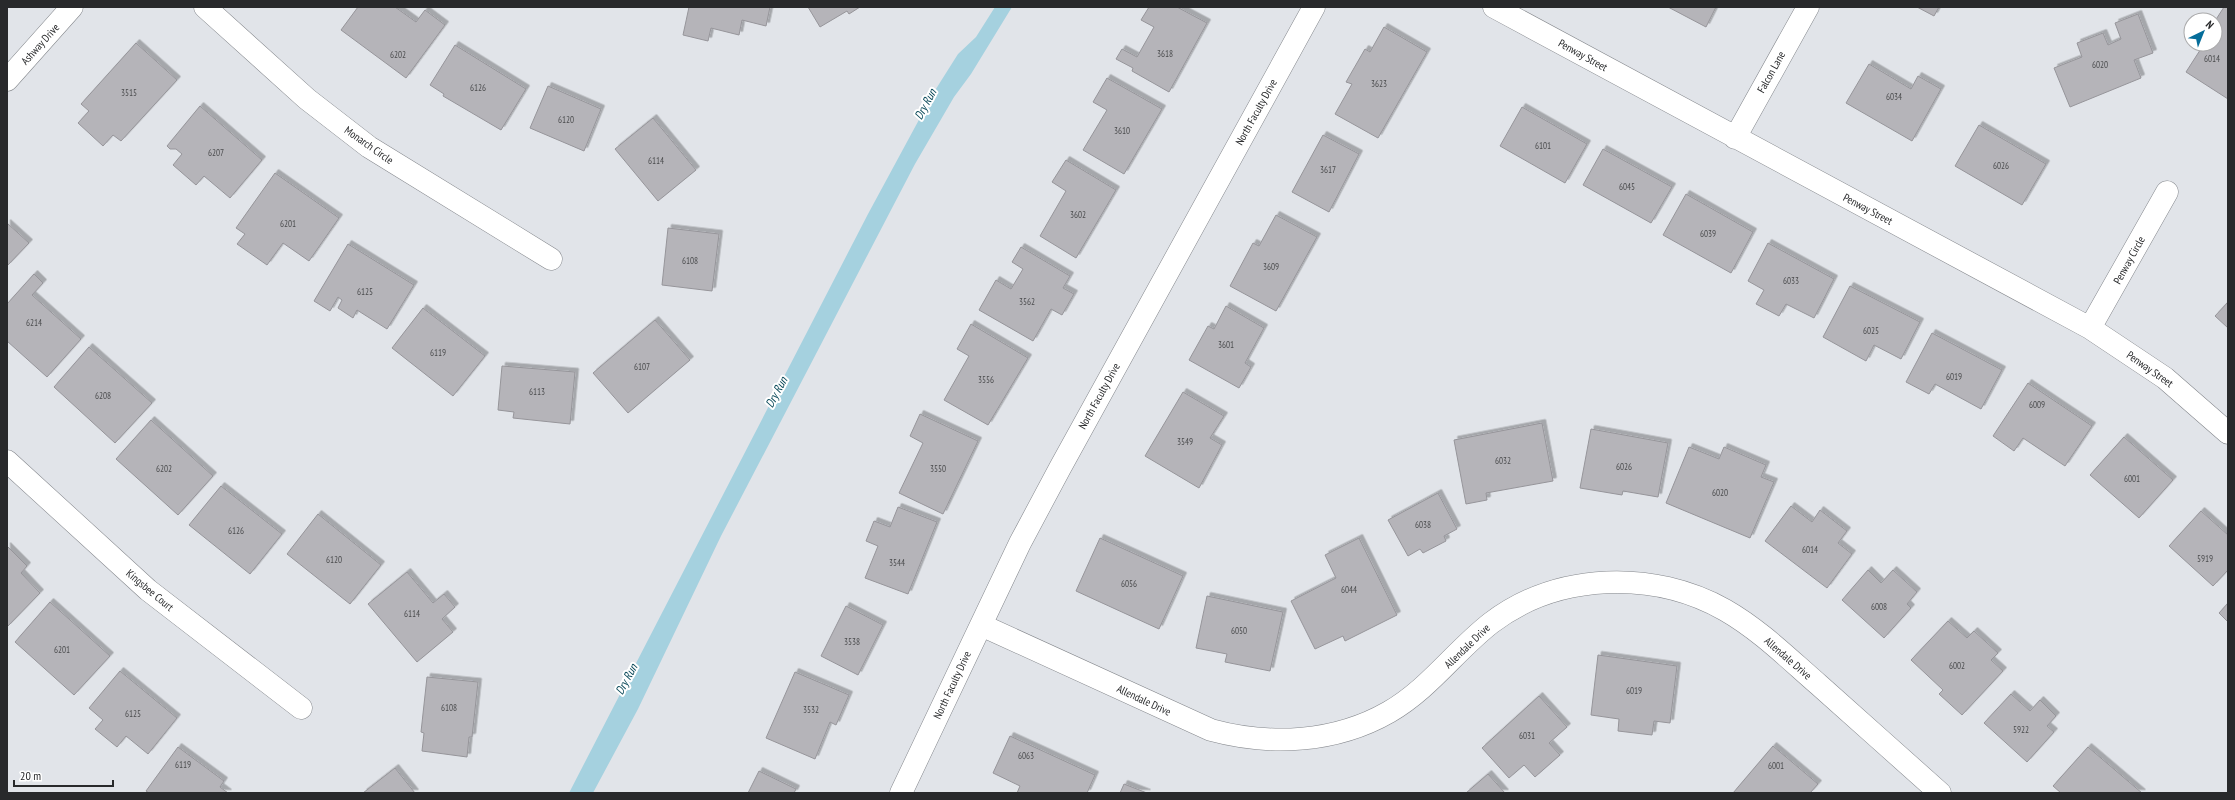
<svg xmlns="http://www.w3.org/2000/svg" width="2235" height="800" font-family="'PT Sans Narrow',sans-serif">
  <defs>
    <filter id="shadow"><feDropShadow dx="3.5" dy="-3.5" stdDeviation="0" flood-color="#0004"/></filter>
  </defs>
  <rect width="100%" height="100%" fill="#e1e4e9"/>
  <path fill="#a5d1df" d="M995 7H1012L971 74 954 97 915 164 721 536 638 709 594 791 593 793H569L868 214 934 92 958 54 976 37Z"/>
  <path fill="#b5b4b9" stroke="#96959a" filter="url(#shadow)" d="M358 7H395L416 22 425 10 445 25 406 78 341 30Z
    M689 7H770L766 26 742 20 739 35 711 28 708 41 683 35Z
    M808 7H860L849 14 847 11 820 27Z
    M1149 7H1177L1207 23 1169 92 1132 71 1133 68 1116 59 1122 49 1137 57 1154 27 1141 20Z
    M1668 7H1716L1706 27Z
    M1917 7H1939L1934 16Z
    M2224 7H2228V99L2186 72 2204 44H2215V21Z
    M2138 14 2153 53 2134 60 2141 78 2070 107 2054 68 2082 57 2077 43 2103 33 2108 45 2121 39 2115 23Z
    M1384 27 1427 52 1378 138 1335 114 1352 84 1346 82 1365 49 1370 52Z
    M136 43 177 80 121 141 113 135 103 146 78 123 89 111 81 104Z
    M455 45 526 89 501 130 443 96 444 94 430 85Z
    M1869 64 1911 89 1918 76 1941 89 1912 141 1846 103Z
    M1107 78 1162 109 1124 174 1083 150 1107 110 1093 102Z
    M548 86 601 109 584 151 530 128Z
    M200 106 262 160 230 198 204 176 196 185 173 165 182 154 176 149H170L167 146Z
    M1522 107 1587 144 1565 183 1500 146Z
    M653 118 696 170 658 201 615 149Z
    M1979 125 2046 164 2022 205 1955 166Z
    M1323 135 1359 154 1329 212 1292 192Z
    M1603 149 1672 187 1651 223 1583 185Z
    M1066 160 1116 190 1076 258 1040 236 1066 191 1052 182Z
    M275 173 339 218 309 261 283 243 267 265 237 244 245 234 236 228Z
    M1686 194 1753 232 1731 273 1663 235Z
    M1276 215 1317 237 1276 311 1230 286 1253 243 1259 246Z
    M7 223 29 243 7 266Z
    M668 228 719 234 712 291 662 285Z
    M1768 243 1834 279 1814 318 1786 304 1779 316 1756 304 1764 290 1748 281Z
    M348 244 414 285 387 329 357 310 353 318 338 308 342 300 338 297 330 311 314 301Z
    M1021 247 1070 276 1063 288 1074 294 1062 315 1051 309 1033 341 979 310 996 280 1011 289 1023 269 1012 262Z
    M34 274 43 283 32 295 81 339 47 377 7 341V304Z
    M1850 286 1920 322 1901 359 1874 345 1866 361 1823 337Z
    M2228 302V328L2215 316Z
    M1226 306 1264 328 1245 363 1251 367 1239 388 1189 360 1208 326 1214 329Z
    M423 308 485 356 453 396 392 348Z
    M655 320 690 360 628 413 593 373Z
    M971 324 1028 358 988 425 944 400 969 356 957 349Z
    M1932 333 2002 370 1981 409 1935 384 1929 394 1906 382Z
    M89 347 152 403 115 443 54 387Z
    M502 366 575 372 570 424 513 418 514 412 498 410Z
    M2028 383 2092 426 2065 466 2023 438 2014 451 1993 436Z
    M1183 392 1224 416 1210 438 1222 445 1199 488 1145 456Z
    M920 414 978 441 943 514 899 493 923 443 910 436Z
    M151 420 213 476 178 515 116 459Z
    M1542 423 1553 481 1486 493 1487 500 1466 504 1454 440Z
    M1591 429 1668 443 1658 497 1623 491 1622 495 1580 488Z
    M2124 437 2173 480 2139 518 2090 475Z
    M1689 447 1719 459 1724 447 1766 465 1761 477 1774 482 1750 538 1666 503Z
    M221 486 282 534 250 574 189 525Z
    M1438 493 1457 529 1444 536 1446 541 1423 553 1420 549 1408 556 1388 520Z
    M1791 506 1812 522 1820 510 1847 531 1838 543 1852 554 1827 588 1765 541Z
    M898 507 937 522 908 594 865 578 878 546 866 541 874 521 890 527Z
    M2201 511 2228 535V570L2213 586 2169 546Z
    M318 514 381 565 350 604 287 554Z
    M1100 538 1183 576 1159 629 1076 591Z
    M1359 538 1397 615 1345 641 1343 636 1315 649 1291 601 1336 578 1325 555Z
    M7 546 27 566 21 573 40 593 7 627Z
    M1868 570 1881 583 1893 570 1917 592 1907 604 1911 608 1884 638 1842 600Z
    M407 572 433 603 444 594 455 607 442 619 453 632 417 662 368 604Z
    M1207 596 1283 612 1270 671 1225 662 1227 654 1196 648Z
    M50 602 110 656 74 695 15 642Z
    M2228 603V622L2219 613Z
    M846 606 883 625 858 675 821 656Z
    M1948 621 1967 638 1974 631 1998 653 1991 660 2003 671 1962 715 1939 694 1943 690 1911 660Z
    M1598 655 1677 666 1670 723 1654 721 1652 735 1618 731 1619 719 1591 715Z
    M120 671 177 718 148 754 126 736 117 747 95 729 103 720 89 708Z
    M795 672 849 695 836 725 830 722 815 759 766 738Z
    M427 677 478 682 472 737H469L467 757 422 751 424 733 421 732Z
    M2011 694 2030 711 2040 700 2056 716 2047 726 2054 732 2027 762 1984 723Z
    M1539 696 1567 727 1549 743 1560 755 1535 777 1524 765 1509 778 1482 748Z
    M1010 736 1095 775 1087 793H1017L1020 786 993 773Z
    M1773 746 1818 784 1810 793H1733Z
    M178 747 224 781 220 787 228 793H149L146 791Z
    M2088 747 2142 793H2061L2053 786Z
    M395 768 415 793H363Z
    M759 771 796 789 794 793H748Z
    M1488 774 1505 793H1466Z
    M1124 784 1147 793H1120Z"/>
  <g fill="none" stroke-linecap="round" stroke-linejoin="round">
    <g stroke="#84878c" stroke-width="23">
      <path id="street" d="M205 7 307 99 369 147 551 259
        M1494 7 2090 328 2165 378 2228 433
        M7 80 72 7
        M1735 138 1808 7
        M2090 328 2167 192
        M7 461 148 590 301 708
        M981 625 1211 730C1270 746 1335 743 1389 712 1429 689 1455 651 1491 623 1558 572 1654 570 1725 610 1760 630 1789 659 1819 685 1859 721 1900 757 1940 793
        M901 793 1020 543 1060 468 1314 7"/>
    </g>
    <use href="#street" stroke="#fff" stroke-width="22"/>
  </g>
  <g text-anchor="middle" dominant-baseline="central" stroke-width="4" stroke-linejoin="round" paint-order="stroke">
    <g font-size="9" fill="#4b4c4e">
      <text x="1165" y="53">3618</text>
      <text x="398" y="54">6202</text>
      <text x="2212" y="58">6014</text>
      <text x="2100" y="64">6020</text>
      <text x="1379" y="83">3623</text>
      <text x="478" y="87">6126</text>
      <text x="129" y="92">3515</text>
      <text x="1894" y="96">6034</text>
      <text x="566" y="119">6120</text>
      <text x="1122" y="130">3610</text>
      <text x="1543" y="145">6101</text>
      <text x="216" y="152">6207</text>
      <text x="656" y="160">6114</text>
      <text x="2001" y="165">6026</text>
      <text x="1328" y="169">3617</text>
      <text x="1627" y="186">6045</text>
      <text x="1078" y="214">3602</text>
      <text x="288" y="223">6201</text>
      <text x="1708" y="233">6039</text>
      <text x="690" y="260">6108</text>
      <text x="1271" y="266">3609</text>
      <text x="1791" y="280">6033</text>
      <text x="365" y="291">6125</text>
      <text x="1027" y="301">3562</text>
      <text x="34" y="322">6214</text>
      <text x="1871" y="330">6025</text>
      <text x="1226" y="344">3601</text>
      <text x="438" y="352">6119</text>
      <text x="642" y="366">6107</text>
      <text x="1954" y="376">6019</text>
      <text x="986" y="379">3556</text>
      <text x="537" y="391">6113</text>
      <text x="103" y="395">6208</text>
      <text x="2037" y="404">6009</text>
      <text x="1185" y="441">3549</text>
      <text x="1503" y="460">6032</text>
      <text x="1624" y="466">6026</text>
      <text x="164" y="468">6202</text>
      <text x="938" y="468">3550</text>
      <text x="2132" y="478">6001</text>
      <text x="1720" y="492">6020</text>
      <text x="1423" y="524">6038</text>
      <text x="236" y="530">6126</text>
      <text x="1810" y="549">6014</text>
      <text x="2205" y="558">5919</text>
      <text x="334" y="559">6120</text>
      <text x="897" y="562">3544</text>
      <text x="1129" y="583">6056</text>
      <text x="1349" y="589">6044</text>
      <text x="1879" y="606">6008</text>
      <text x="412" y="613">6114</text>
      <text x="1239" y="630">6050</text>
      <text x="852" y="641">3538</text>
      <text x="62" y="649">6201</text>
      <text x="1957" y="665">6002</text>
      <text x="1634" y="690">6019</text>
      <text x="449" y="707">6108</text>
      <text x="811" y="709">3532</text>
      <text x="133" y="713">6125</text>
      <text x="2021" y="729">5922</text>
      <text x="1527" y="735">6031</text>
      <text x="1026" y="755">6063</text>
      <text x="183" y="764">6119</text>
      <text x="1776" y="765">6001</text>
    </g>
    <g font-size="11" fill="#28292b" stroke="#fff">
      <text transform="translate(40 44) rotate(-48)">Ashway Drive</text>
      <text transform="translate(1583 55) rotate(29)">Penway Street</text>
      <text transform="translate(1771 72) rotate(-61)">Falcon Lane</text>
      <text transform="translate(1256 112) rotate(-61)">North Faculty Drive</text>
      <text transform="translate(369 145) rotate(35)">Monarch Circle</text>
      <text transform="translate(1868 209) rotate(28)">Penway Street</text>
      <text transform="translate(2129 260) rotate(-61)">Penway Circle</text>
      <text transform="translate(2150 369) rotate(35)">Penway Street</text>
      <text transform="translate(1099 396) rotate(-61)">North Faculty Drive</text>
      <text transform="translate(150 590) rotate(40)">Kingsbee Court</text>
      <text transform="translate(1467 646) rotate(-44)">Allendale Drive</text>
      <text transform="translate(1788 658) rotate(41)">Allendale Drive</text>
      <text transform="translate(952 685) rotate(-65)">North Faculty Drive</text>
      <text transform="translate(1144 700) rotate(25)">Allendale Drive</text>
    </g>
    <g font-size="12" font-style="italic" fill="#0a4959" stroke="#fff">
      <text transform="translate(925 104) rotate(-62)">Dry Run</text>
      <text transform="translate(776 392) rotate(-62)">Dry Run</text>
      <text transform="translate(626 679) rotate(-62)">Dry Run</text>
    </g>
  </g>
  <rect width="2235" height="800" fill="none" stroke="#28292b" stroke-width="16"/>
  <g transform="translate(2203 32) rotate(43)"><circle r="19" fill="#ffffff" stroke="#a9a9aa"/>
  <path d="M0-3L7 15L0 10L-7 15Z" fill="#056d9a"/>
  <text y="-6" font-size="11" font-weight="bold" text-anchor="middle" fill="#28292b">N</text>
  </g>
  <path d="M14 780v6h99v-6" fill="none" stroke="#28292b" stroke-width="2"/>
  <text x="20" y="780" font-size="12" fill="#28292b" stroke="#ffffff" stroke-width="3" paint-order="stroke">20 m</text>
</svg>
